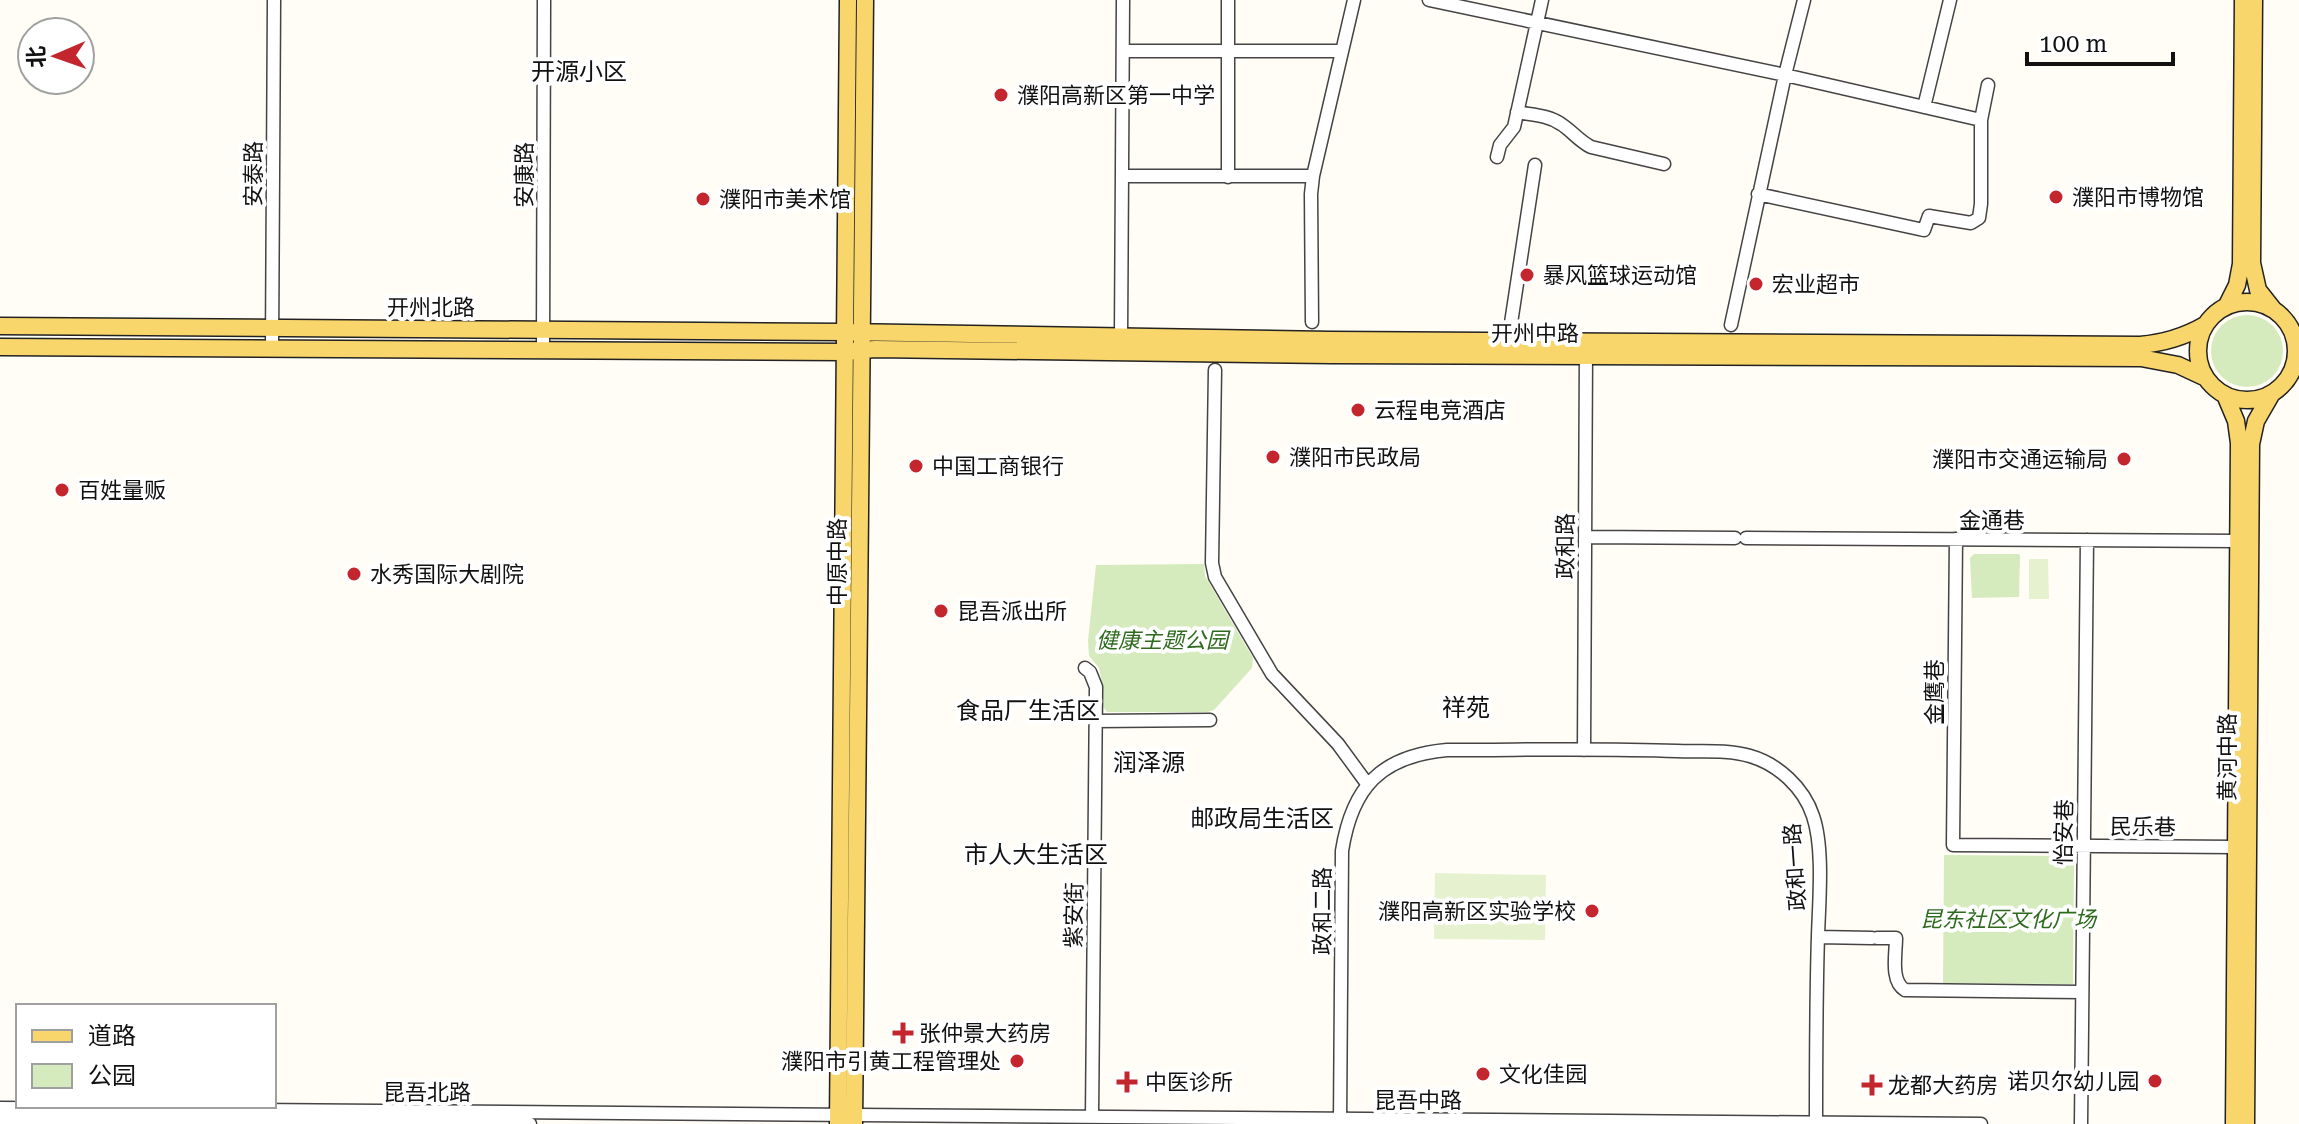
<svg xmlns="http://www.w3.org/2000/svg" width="2299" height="1124" font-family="'Roboto Serif','Noto Sans SC',serif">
  <rect width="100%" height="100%" fill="#fffdf5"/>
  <path fill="#d5ebbd" d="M2211 351a36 36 0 1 1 72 0a36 36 0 1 1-72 0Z
    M1974 554H2019L2020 556 2019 597 1972 598 1970 558Z
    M1204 564 1205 576 1253 658 1252 668 1214 710 1207 712H1107L1103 707 1101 677 1099 668 1089 656 1088 641 1096 565Z
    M1944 855 2074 856 2073 984 1943 983Z"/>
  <path fill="#e6f2cf" d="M2029 559H2048L2049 599H2029Z
    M1435 873 1546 875 1545 940 1434 939Z"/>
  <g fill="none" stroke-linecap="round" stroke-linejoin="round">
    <g stroke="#444" stroke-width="15">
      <path id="minor" d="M1429 0 1785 75 1981 120 1988 85
        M1123 51H1341
        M1924 107 1950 0
        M1517 112C1532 115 1548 115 1561 124 1572 131 1579 141 1591 147L1664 164
        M1497 157 1500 145 1514 127 1542 0
        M1122 176H1313
        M1228 177V0
        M1758 194 1919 229 1924 230 1929 216 1971 223 1979 218 1981 204V120
        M1312 322 1311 194 1313 176 1354 0
        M1511 323 1535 165
        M1731 325 1785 75 1804 0
        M1121 337 1123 0
        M272 348 274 0
        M543 350 544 0
        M1215 370 1212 563 1215 577 1272 674 1338 744 1368 785
        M1585 537 1735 538
        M1746 538 2239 541
        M1956 539 1953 845 2236 847
        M1085 668 1090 672 1096 687 1092 1117
        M1095 721 1210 720
        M1584 750 1586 349
        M1818 937 1872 938
        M1877 938H1896C1896 954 1890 981 1905 990L2082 992
        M0 1108 1981 1124
        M0 1120 530 1124
        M1340 1124 1342 851C1352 787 1381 756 1447 750 1524 750 1601 748 1677 751 1700 752 1727 749 1750 756 1778 764 1804 788 1813 816 1824 848 1819 902 1818 936 1816 999 1816 1061 1816 1124
        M2081 1124 2087 540"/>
    </g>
    <g stroke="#222" stroke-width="19">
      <path id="major" d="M2254 0 2252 263 2258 290 2273 309
        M2198 351a49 49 0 1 1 98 0a49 49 0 1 1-98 0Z
        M2226 307 2237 285 2241 264 2243 0
        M0 326 844 332 1331 340 2140 345C2165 343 2184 337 2205 325
        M0 347 844 352 875 349 1331 355 2141 358 2178 365 2206 378
        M2225 395 2236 421 2239 443 2234 1124
        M838 1124 848 0
        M854 1124 865 0
        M2246 1124 2251 444 2256 421 2271 395"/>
    </g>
    <use href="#minor" stroke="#fff" stroke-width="12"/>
    <use href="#major" stroke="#f9d66b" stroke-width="16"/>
  </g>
  <g fill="#c4262e" stroke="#fff" stroke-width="3">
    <circle cx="1001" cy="95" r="8"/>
    <circle cx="2056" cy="197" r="8"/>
    <circle cx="703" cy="199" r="8"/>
    <circle cx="1527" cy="275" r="8"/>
    <circle cx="1756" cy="284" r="8"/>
    <circle cx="1358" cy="410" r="8"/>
    <circle cx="1273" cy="457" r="8"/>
    <circle cx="2124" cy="459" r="8"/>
    <circle cx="916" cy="466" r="8"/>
    <circle cx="62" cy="490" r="8"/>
    <circle cx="354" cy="574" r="8"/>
    <circle cx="941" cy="611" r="8"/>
    <circle cx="1592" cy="911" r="8"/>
    <path d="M899 1021h8v8h8v8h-8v8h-8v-8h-8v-8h8z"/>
    <circle cx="1017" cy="1061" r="8"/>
    <circle cx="1483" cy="1074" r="8"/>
    <circle cx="2155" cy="1081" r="8"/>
    <path d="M1123 1070h8v8h8v8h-8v8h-8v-8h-8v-8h8z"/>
    <path d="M1868 1073h8v8h8v8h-8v8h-8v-8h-8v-8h8z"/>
  </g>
  <g text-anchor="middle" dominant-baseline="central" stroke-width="8" stroke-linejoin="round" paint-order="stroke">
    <g font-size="22" fill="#111" stroke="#fff" text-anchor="start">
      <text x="1017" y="95">濮阳高新区第一中学</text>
      <text x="2072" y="197">濮阳市博物馆</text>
      <text x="719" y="199">濮阳市美术馆</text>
      <text x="1543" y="275">暴风篮球运动馆</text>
      <text x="1772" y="284">宏业超市</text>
      <text x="1374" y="410">云程电竞酒店</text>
      <text x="1289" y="457">濮阳市民政局</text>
      <text x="2108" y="459" text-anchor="end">濮阳市交通运输局</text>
      <text x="932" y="466">中国工商银行</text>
      <text x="78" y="490">百姓量贩</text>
      <text x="370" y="574">水秀国际大剧院</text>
      <text x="957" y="611">昆吾派出所</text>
      <text x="1576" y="911" text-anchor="end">濮阳高新区实验学校</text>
      <text x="919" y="1033">张仲景大药房</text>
      <text x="1001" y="1061" text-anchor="end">濮阳市引黄工程管理处</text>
      <text x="1499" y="1074">文化佳园</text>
      <text x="2139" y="1081" text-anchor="end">诺贝尔幼儿园</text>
      <text x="1145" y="1082">中医诊所</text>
      <text x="1888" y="1085">龙都大药房</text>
    </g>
    <g font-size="22" fill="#111" stroke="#fff">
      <text transform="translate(253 174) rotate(-90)">安泰路</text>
      <text transform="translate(524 175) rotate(-90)">安康路</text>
      <text x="431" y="307">开州北路</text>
      <text x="1535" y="333">开州中路</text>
      <text x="1992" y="520">金通巷</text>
      <text transform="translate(1565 546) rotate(-90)">政和路</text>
      <text transform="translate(837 562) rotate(-90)">中原中路</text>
      <text transform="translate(1934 692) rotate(-90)">金鹰巷</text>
      <text transform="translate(2227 757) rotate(-90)">黄河中路</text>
      <text transform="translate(2143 827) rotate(1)">民乐巷</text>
      <text transform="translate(2064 832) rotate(-89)">怡安巷</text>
      <text transform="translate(1795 867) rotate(-94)">政和一路</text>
      <text transform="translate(1322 911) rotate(-90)">政和二路</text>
      <text transform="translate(1074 915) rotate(-89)">紫安街</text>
      <text x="427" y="1092">昆吾北路</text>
      <text x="1418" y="1100">昆吾中路</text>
    </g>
    <g font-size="22" font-style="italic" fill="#2f6b1f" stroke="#fff">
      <text x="1162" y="640">健康主题公园</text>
      <text x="2008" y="919">昆东社区文化广场</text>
    </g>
    <g font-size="24" fill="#111" stroke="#fff">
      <text x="579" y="72">开源小区</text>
      <text x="1466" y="708">祥苑</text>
      <text x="1028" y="711">食品厂生活区</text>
      <text x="1149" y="763">润泽源</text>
      <text x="1262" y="819">邮政局生活区</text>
      <text x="1036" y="855">市人大生活区</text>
    </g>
  </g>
  <rect x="16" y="1004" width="260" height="104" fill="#ffffff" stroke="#a0a0a0" stroke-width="2"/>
  <rect x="32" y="1030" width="40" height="12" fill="#f9d66b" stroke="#a0a0a0" stroke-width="2"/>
  <text x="88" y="1044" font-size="24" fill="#111111">道路</text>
  <rect x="32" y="1064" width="40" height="24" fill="#d5ebbd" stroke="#a0a0a0" stroke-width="2"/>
  <text x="88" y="1084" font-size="24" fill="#111111">公园</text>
  <g transform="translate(56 56) rotate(268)"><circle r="38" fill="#ffffff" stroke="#a0a0a0" stroke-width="2"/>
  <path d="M0-6L14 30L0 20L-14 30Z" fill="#c4262e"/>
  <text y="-12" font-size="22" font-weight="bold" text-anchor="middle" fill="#111111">北</text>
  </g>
  <path d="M2027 52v12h146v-12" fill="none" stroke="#111111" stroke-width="4"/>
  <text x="2039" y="52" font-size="24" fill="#111111" stroke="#ffffff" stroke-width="6" paint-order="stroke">100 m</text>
</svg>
